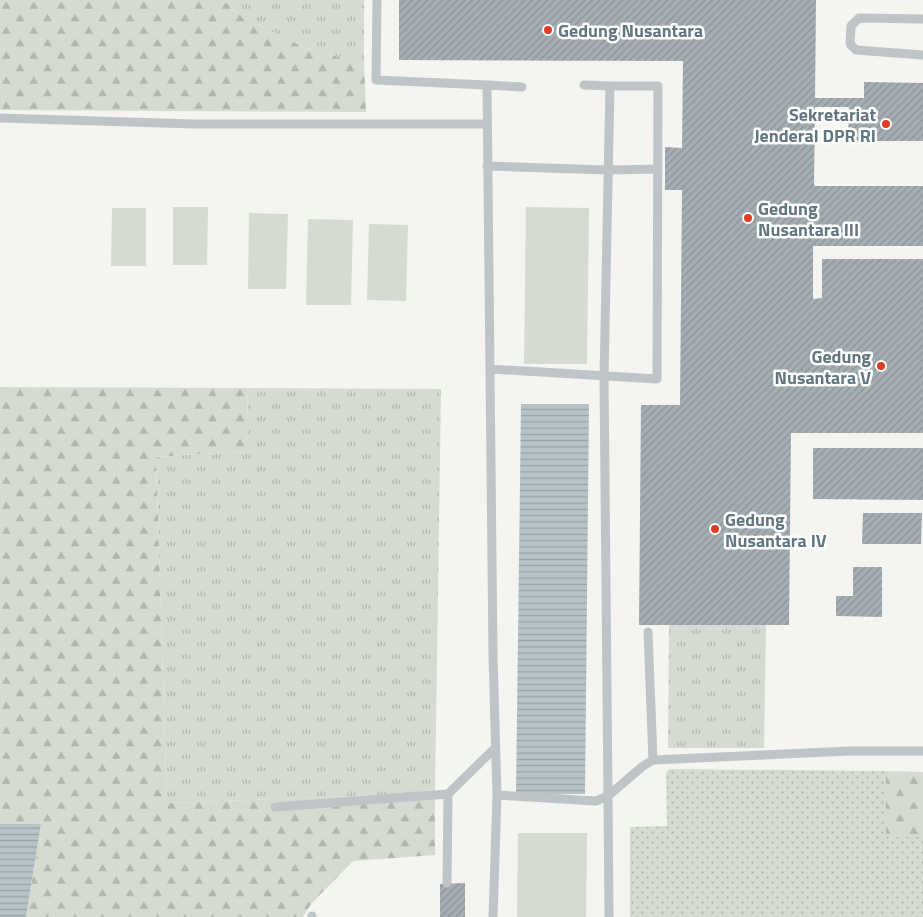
<svg xmlns="http://www.w3.org/2000/svg" width="923" height="917" font-family="'Titillium Web',sans-serif">
  <defs>
    <pattern id="grass-tufts" width="24" height="20" patternUnits="userSpaceOnUse" patternTransform="scale(1.25)"><rect width="24" height="20" fill="#d6dbd1"/><path d="M3 7l-1-3M5 7V3M7 7l1-3M15 17l-1-3M17 17v-4M19 17l1-3" fill="none" stroke="#b1b6af"/></pattern>
    <pattern id="forest-firs" width="22" height="20" patternUnits="userSpaceOnUse" patternTransform="scale(1.25)"><rect width="22" height="20" fill="#d6dbd1"/><path d="M5 1l3.5 6h-7zM16 11l3.5 6h-7z" fill="#b1b6af"/></pattern>
    <pattern id="park-dots" width="8" height="8" patternUnits="userSpaceOnUse" patternTransform="scale(1.25)"><rect width="8" height="8" fill="#d6dbd1"/><path d="M2 2h.1M6 6h.1" fill="none" stroke="#b1b6af" stroke-width="1.8" stroke-linecap="round"/></pattern>
    <pattern id="water-rules" width="6" height="5" patternUnits="userSpaceOnUse" patternTransform="scale(1.25)"><rect width="6" height="5" fill="#b6c4c7"/><path d="M0 2.5h6" fill="none" stroke="#98a4a7"/></pattern>
    <pattern id="building-hatch" width="6" height="6" patternUnits="userSpaceOnUse" patternTransform="scale(1.25)"><rect width="6" height="6" fill="#a5afb3"/><path d="M-1 1l2-2M0 6l6-6M5 7l2-2" fill="none" stroke="#8a9397"/></pattern>
  </defs>
  <rect width="100%" height="100%" fill="#f4f4f0"/>
  <path fill="url(#grass-tufts)" d="M223 0H364V64L303 47 241 16Z
    M248 388 441 389 435 793 167 803 156 457 246 451Z
    M669 625H766L764 748H668Z"/>
  <path fill="url(#forest-firs)" d="M0 0H223L241 16 303 47 364 64 366 112 0 110Z
    M0 387 248 388 246 451 156 457 167 803 435 793V855L353 861 311 904 303 917H26L41 825 0 824Z
    M886 771 923 772V837H886Z"/>
  <path fill="url(#park-dots)" d="M669 769 886 771V837H923V917H630V827L667 826 666 773Z"/>
  <path fill="#d6dbd1" d="M173 207H208L207 265H173Z
    M526 207 589 208 587 364H524Z
    M112 208H146V266H111Z
    M249 213 288 214 286 289H248Z
    M308 219 353 220 351 305H306Z
    M369 224 408 225 406 301 367 300Z
    M518 833H587L586 917H517Z"/>
  <path fill="url(#water-rules)" d="M521 404H589L585 794H516Z
    M0 824H41L26 917H0Z"/>
  <path fill="url(#building-hatch)" d="M399 0H816L815 98H864V82L923 83V141H848L849 107H815L814 186H923V246H813V299L822 298V259H923V433H791L789 625H639L641 405H680L682 190H665V147L682 148 683 61 399 60Z
    M813 448H923V500L813 499Z
    M863 513H922L921 544H862Z
    M853 567H882V617L836 616V596H853Z
    M465 883V917H440V884Z"/>
  <g fill="none" stroke-linecap="round" stroke-linejoin="round">
    <path stroke="#bfc4c6" stroke-width="9" d="M377 0 376 80 487 85
      M923 19 859 18 851 26 850 44 856 50 923 55
      M584 85 610 86
      M0 118 194 124H486
      M487 166 608 170 658 169
      M490 369 657 379 658 86H610L604 377 608 796 596 801 497 795
      M648 632 653 760
      M275 807 448 794 495 748
      M447 883 448 794
      M312 916V917
      M493 917 497 795 493 656 487 85 522 87
      M609 917 608 796 643 766 653 760 850 751H923"/>
  </g>
  <g fill="#e03d24" stroke="#fff" stroke-width="2">
    <circle cx="548" cy="30" r="5"/>
    <circle cx="886" cy="124" r="5"/>
    <circle cx="748" cy="218" r="5"/>
    <circle cx="881" cy="366" r="5"/>
    <circle cx="715" cy="529" r="5"/>
  </g>
  <g text-anchor="middle" dominant-baseline="central" stroke-width="5" stroke-linejoin="round" paint-order="stroke">
    <g font-size="18" font-weight="bold" fill="#637781" stroke="#fff" text-anchor="start">
      <text x="558" y="30">Gedung Nusantara</text>
      <text x="876" y="114" text-anchor="end">Sekretariat<tspan x="876" dy="21">Jenderal DPR RI</tspan></text>
      <text x="758" y="208">Gedung<tspan x="758" dy="21">Nusantara III</tspan></text>
      <text x="871" y="356" text-anchor="end">Gedung<tspan x="871" dy="21">Nusantara V</tspan></text>
      <text x="725" y="519">Gedung<tspan x="725" dy="21">Nusantara IV</tspan></text>
    </g>
  </g>
</svg>
